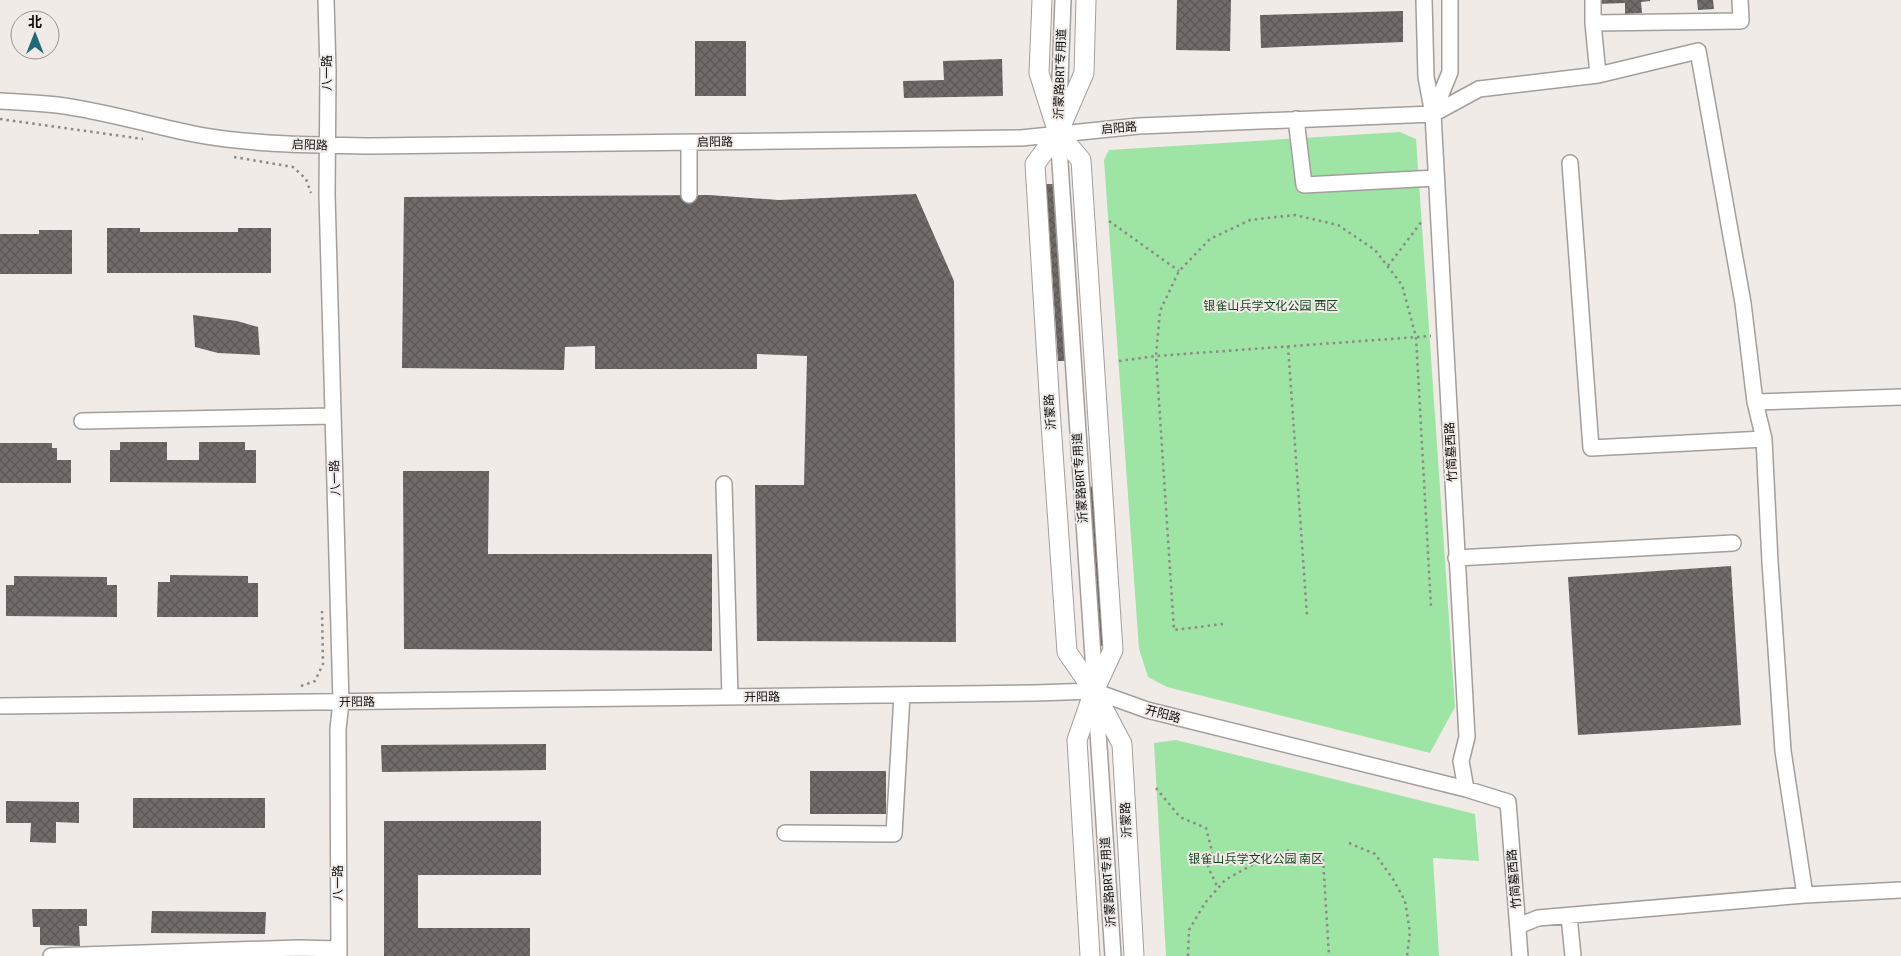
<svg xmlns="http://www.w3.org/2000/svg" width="1901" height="956" font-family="'Roboto Condensed','Noto Sans SC',sans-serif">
  <defs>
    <pattern id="building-cross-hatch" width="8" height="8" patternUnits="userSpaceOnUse" patternTransform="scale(1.25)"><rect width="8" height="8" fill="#716c69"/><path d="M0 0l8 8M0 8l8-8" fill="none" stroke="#5b5755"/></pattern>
  </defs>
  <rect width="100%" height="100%" fill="#f1ebe8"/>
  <path fill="#9ee4a4" d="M1400 132 1416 139 1455 707 1430 753 1167 687 1148 677 1139 649 1104 160 1109 150Z
    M1176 740 1475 814 1479 861 1433 858 1439 956H1166L1154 743Z"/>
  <path fill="url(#building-cross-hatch)" d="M1177 0H1231L1230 51 1176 50Z
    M1595 0H1650V1L1641 2 1642 13 1625 14V3L1596 4Z
    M1697 0H1713L1714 9 1698 10Z
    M1403 11V42L1261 48 1260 15Z
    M695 41H746V96H695Z
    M1002 59 1003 96 904 98 903 81 944 80 943 61Z
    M1046 184H1055L1066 361H1058Z
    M916 194 954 281 956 642 757 641 755 485H804L807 356 757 354V369H595V346L565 347 564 370 402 368 404 197 709 195 779 200Z
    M107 228H140V232H238V228H271V273H107Z
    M39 230H72V274H0V234H39Z
    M193 315 237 321 258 327 260 355 218 353 195 347Z
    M120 442H167V460H199V442H245V450H256V483L110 482V450H120Z
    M0 443H52V448H57V460H71V483H0Z
    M403 471H489L488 554H712V651L404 649Z
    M1098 486 1108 645 1103 646H1096L1084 487Z
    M1731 566 1741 725 1578 735 1568 577Z
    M170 575 248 576V583H258V617H157L158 582H170Z
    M14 576 107 577V585H117V617L6 616V585H14Z
    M546 744V770L382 772 381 745Z
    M810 771H886V814H810Z
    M133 798H265V828H133Z
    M6 801 79 802V823L56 822V843L30 842 31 823H6Z
    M384 821H541V875H418V928H530V956H384Z
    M32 909H87V926H79L80 946 40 945V927H33Z
    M152 911 266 912 265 934 151 933Z"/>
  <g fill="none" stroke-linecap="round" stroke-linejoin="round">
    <g stroke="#a49e9b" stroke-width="18">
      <path id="minor" d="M326 0 328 71 327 195 341 702 338 729 339 956
        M1063 0 1058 133 1113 956
        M1424 0 1426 77 1433 114 1467 737 1461 761 1466 789
        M1593 0V23L1741 21 1740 0
        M1593 23 1598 75
        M0 101C19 102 38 103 57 105 105 111 152 126 199 135 256 145 313 145 371 146L1021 138 1139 126 1433 114 1479 89 1598 75 1698 51 1743 303 1755 402 1764 439 1770 562 1783 751 1805 895
        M1433 114 1450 72V0
        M1296 119 1304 185 1436 178
        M689 142V195
        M1570 163 1591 448 1764 439
        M1755 402 1901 397
        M82 421 333 416
        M724 484 730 697
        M1456 558 1733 543
        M0 706 1035 693 1094 691 1147 710 1466 789 1508 802 1520 956
        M785 833 894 834 902 695
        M1569 916 1573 956
        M1518 926 1538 918 1805 895 1901 890
        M51 956 298 948 339 949"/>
    </g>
    <g stroke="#a49e9b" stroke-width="21">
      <path id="major" d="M1042 0 1039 73 1058 133 1081 160 1113 650 1094 691 1077 740 1090 956
        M1086 0 1084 73 1058 133 1035 164 1050 409 1067 652 1094 691 1122 744 1134 956"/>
    </g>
    <path stroke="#8d8987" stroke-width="2.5" stroke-dasharray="2.5 4" stroke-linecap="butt" d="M0 119 143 139
      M234 157 293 167 306 179 311 193
      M1109 221 1179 271
      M1388 266 1422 221
      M1288 346 1307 615
      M1119 361 1156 356 1431 336
      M1223 624 1174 630 1156 356 1160 311 1179 271 1210 239 1250 220 1295 215 1338 225 1375 250 1402 285 1416 337 1431 607
      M301 686 315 681 323 664 322 611
      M1156 788 1180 817 1206 828 1212 851 1208 867 1218 888
      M1349 843 1375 854 1393 879 1405 901 1410 932 1407 956
      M1323 859 1329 956
      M1188 956 1189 930 1205 903 1225 880 1254 864 1292 849"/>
    <use href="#minor" stroke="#fff" stroke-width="15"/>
    <use href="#major" stroke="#fff" stroke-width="19"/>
  </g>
  <g text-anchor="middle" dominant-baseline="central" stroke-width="4" stroke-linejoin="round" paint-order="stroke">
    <g font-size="12" fill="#0f0d0c" stroke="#f1ebe8">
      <text transform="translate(327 73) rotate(-90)">八一路</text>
      <text transform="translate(1060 74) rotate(-88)">沂蒙路BRT专用道</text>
      <text transform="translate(1119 128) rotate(-5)">启阳路</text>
      <text transform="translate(715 142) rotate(-1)">启阳路</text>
      <text transform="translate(310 145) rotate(2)">启阳路</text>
      <text transform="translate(1050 412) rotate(-94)">沂蒙路</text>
      <text transform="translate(1451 452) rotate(-93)">竹简墓西路</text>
      <text transform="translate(335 478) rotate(-92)">八一路</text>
      <text transform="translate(1080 478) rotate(-94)">沂蒙路BRT专用道</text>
      <text transform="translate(762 697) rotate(-1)">开阳路</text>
      <text transform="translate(357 702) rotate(-1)">开阳路</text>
      <text transform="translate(1163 714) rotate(15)">开阳路</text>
      <text transform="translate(1126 820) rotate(-93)">沂蒙路</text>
      <text transform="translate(1514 879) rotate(-95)">竹简墓西路</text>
      <text transform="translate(1108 882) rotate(-94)">沂蒙路BRT专用道</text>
      <text transform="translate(338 883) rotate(-90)">八一路</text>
    </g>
    <g font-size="12" fill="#13451d" stroke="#f1ebe8">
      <text x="1271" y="306">银雀山兵学文化公园 西区</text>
      <text x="1256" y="859">银雀山兵学文化公园 南区</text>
    </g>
  </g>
  <g transform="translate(35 35)"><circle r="24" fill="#f1ebe8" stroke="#979290"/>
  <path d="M0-4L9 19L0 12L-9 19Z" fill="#236879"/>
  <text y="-8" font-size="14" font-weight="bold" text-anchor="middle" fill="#0f0d0c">北</text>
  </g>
</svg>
